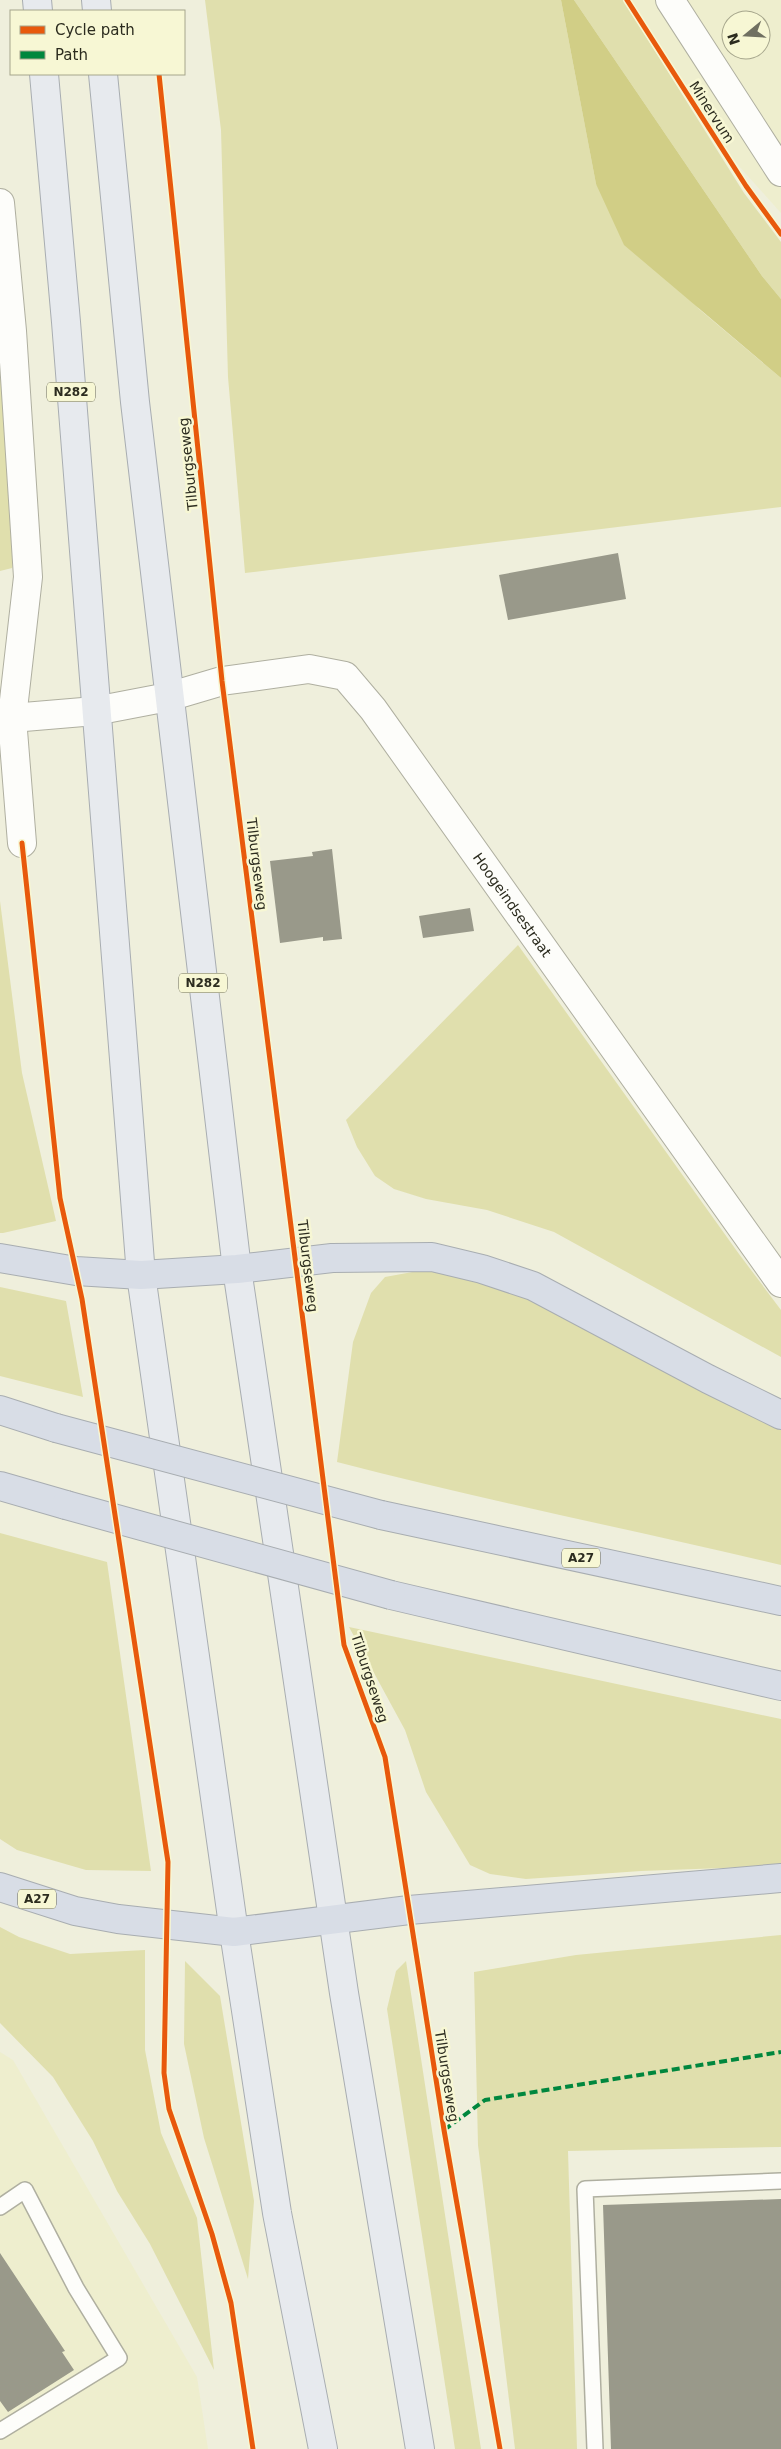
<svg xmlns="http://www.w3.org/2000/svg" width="781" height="2449" font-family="'DejaVu Sans',sans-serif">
  <rect width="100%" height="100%" fill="#efefdc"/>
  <path fill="#eeeece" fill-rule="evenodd" d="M625 0H781V213L729 155ZM731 20H761V50H731Z
    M0 2052 13 2060 197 2377 208 2449H0Z"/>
  <path fill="#e0dfad" d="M205 0H561L596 184 699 309 781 378V507L245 573 228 377 221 130Z
    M574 0H623L744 193 781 242V299L762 276Z
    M0 323 17 525 12 568 0 571Z
    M0 901 22 1073 56 1221 3 1233H0Z
    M518 945 739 1254 781 1310V1357L554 1232 487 1210 426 1199 394 1189 375 1176 357 1147 346 1120Z
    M418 1271 471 1274 536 1299 781 1425V1565C633 1530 484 1500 337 1462L353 1342 371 1293 385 1277Z
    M0 1287 66 1301 83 1397 0 1376Z
    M0 1533 107 1562 151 1871 86 1870 17 1850 0 1839Z
    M349 1627 781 1719V1866L641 1871 526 1879 490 1874 470 1865 426 1792 405 1730Z
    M0 1927 19 1937 70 1954 145 1950V2050L161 2133 197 2218 214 2370 150 2244 117 2191 93 2141 53 2077 0 2023Z
    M781 1935V2147L568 2151 577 2449H515L478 2145 474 1972 576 1955Z
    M185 1961 220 1996 254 2201 248 2279 204 2138 184 2044Z
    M406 1961 481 2449H455L387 2009 396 1971Z"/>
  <path fill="#d1ce86" d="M561 0H574L762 276 781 299V378L624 245 596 184Z"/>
  <path fill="#99998a" d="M618 553 626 599 508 620 499 575Z
    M332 849 342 939 323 941V937L280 943 270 861 313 856 312 852Z
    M470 908 474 931 423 938 419 916Z
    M781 2199V2449H611L603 2205Z
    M0 2253 65 2351 62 2352 74 2370 8 2412 0 2401Z"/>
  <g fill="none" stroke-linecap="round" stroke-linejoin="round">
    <g stroke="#afafa0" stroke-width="18">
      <path id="lane" d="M0 2207 25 2190 76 2288 119 2358 0 2431
        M595 2449 585 2189 781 2181"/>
    </g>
    <g stroke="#afafa0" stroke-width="30">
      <g id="street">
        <path d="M670 0 781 172"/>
        <path d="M0 203 12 331 28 577 12 718 22 843"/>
        <path id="s1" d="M12 718 95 711 168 697 222 681 309 669 345 676 373 709 781 1283"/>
      </g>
    </g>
    <g stroke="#a8adb1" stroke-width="30">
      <path id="primary" d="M37 0 38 11
        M96 0 97 11
        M44 74 66 322 141 1275 234 1932 277 2213 323 2449
        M103 74 135 402 237 1269 344 1993 420 2449"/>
    </g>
    <g stroke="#a8adb1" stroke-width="30">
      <path id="highway" d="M0 1258 76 1271 141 1275 237 1269 332 1258 432 1257 482 1269 533 1286 708 1379 781 1415
        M0 1410 56 1428
        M0 1486 66 1505
        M381 1515 781 1601
        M391 1595 781 1686
        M0 1887 75 1911 118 1919 234 1932 409 1910 781 1878"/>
    </g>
    <use href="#lane" stroke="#fdfdfa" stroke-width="15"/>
    <use href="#street" stroke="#fdfdfa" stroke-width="28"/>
    <use href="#primary" stroke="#e7eaee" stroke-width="28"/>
    <use href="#highway" stroke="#d8dde6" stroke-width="28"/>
    <g stroke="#a8adb1" stroke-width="30" stroke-linecap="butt">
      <path id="highway-bridge" d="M56 1428 381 1515
        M66 1505 391 1595"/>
    </g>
    <use href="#highway-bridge" stroke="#d8dde6" stroke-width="28"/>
    <path stroke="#00873e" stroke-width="4" stroke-dasharray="8 4" stroke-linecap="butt" d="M444 2130 485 2100 781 2052"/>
    <g stroke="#f7f7d4" stroke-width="8">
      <path id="cycleway" d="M627 0 746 186 781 234
        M159 74 222 681 344 1645 385 1757 444 2130 500 2449
        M22 843 60 1198 82 1299 168 1862 164 2073 169 2109 212 2234 231 2303 253 2449"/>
    </g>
    <use href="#cycleway" stroke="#e8590c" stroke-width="5"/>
  </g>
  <g text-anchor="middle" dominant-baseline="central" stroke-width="5" stroke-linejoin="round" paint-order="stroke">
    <g fill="#f7f7d4" stroke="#696955" stroke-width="1">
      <rect x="47" y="382.5" width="48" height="19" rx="4"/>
      <rect x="179" y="973.5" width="48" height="19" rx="4"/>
      <rect x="562" y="1548.5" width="38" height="19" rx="4"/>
      <rect x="18" y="1889.5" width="38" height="19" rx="4"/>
    </g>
    <g font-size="12" font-weight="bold" fill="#2c2c1f">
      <text x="71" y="392">N282</text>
      <text x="203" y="983">N282</text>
      <text x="581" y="1558">A27</text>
      <text x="37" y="1899">A27</text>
    </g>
    <g font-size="14" fill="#2c2c1f" stroke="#f7f7d4">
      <text transform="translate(712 112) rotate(57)">Minervum</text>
      <text transform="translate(188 464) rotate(-96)">Tilburgseweg</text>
      <text transform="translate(257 864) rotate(83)">Tilburgseweg</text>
      <text stroke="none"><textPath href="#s1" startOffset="622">Hoogeindsestraat</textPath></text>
      <text transform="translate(308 1266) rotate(83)">Tilburgseweg</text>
      <text transform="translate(370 1678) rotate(72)">Tilburgseweg</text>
      <text transform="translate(447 2076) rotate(81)">Tilburgseweg</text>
    </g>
  </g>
  <rect x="10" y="10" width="175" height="65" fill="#f7f7d4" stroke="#a6a68c"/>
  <rect x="20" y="26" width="25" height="8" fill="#e8590c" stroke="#a6a68c"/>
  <text x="55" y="35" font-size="15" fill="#2c2c1f">Cycle path</text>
  <rect x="20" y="51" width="25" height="8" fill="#00873e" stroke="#a6a68c"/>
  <text x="55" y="60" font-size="15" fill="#2c2c1f">Path</text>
  <g transform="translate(746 35) rotate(252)"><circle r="24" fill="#f7f7d4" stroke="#a6a68c"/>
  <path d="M0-4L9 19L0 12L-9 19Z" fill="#707061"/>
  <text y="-8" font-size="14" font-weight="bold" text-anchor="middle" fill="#2c2c1f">N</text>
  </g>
</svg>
